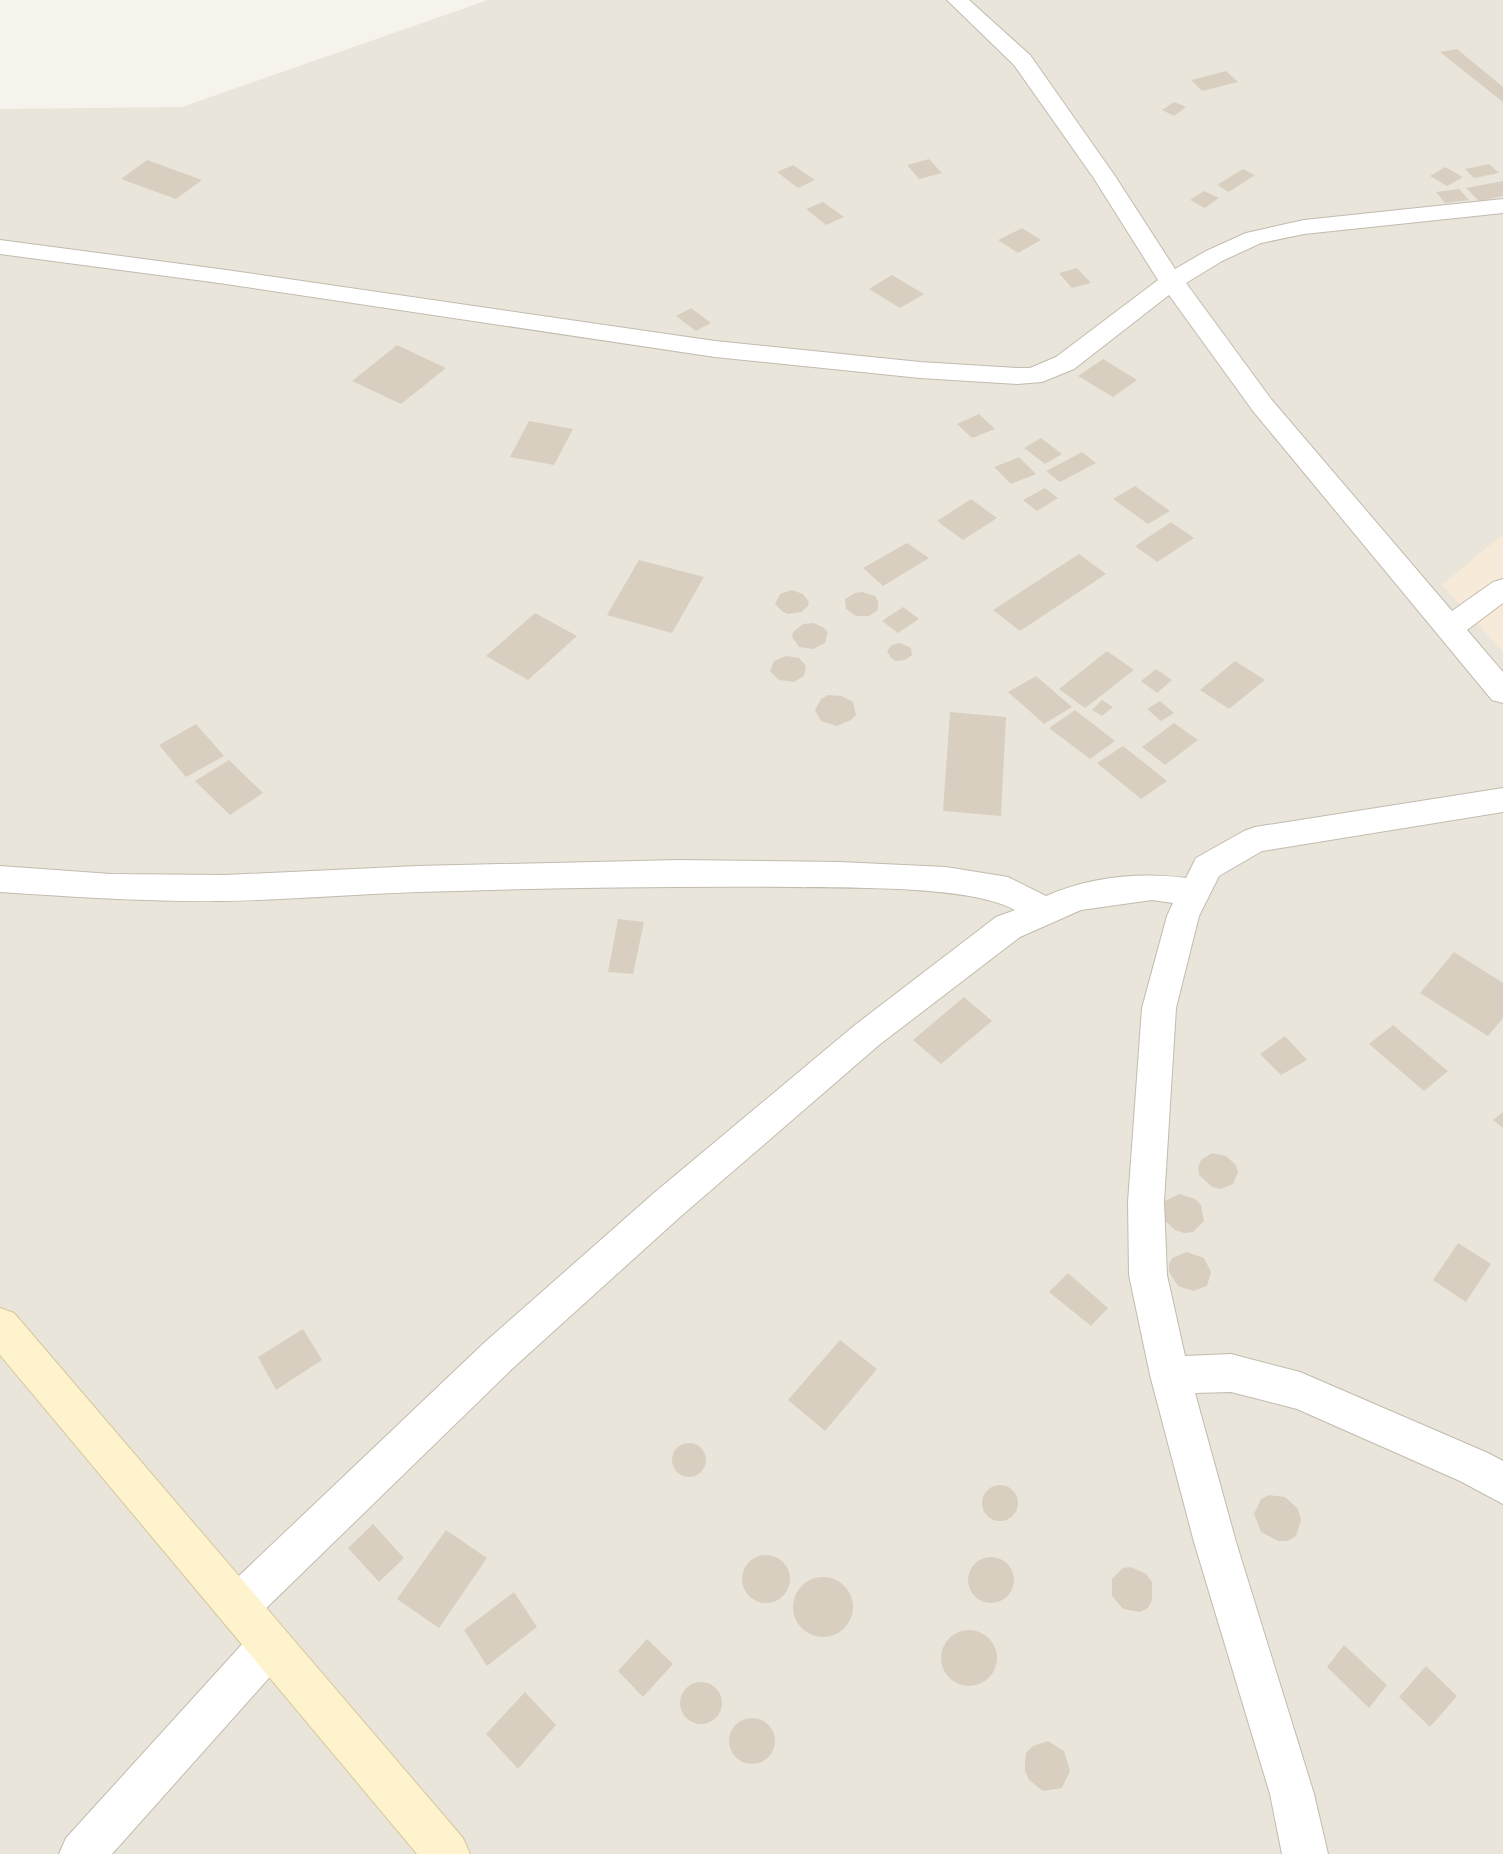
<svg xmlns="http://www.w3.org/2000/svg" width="1503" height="1854" font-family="Roboto,sans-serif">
  <rect width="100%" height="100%" fill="#f6f3ec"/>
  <path fill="#eae5da" d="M488 0H1503V1854H0V109L182 107Z"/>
  <path fill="#f7ead8" d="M1503 534V652L1442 585Z"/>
  <path fill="#d8cfc1" d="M1457 49 1503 87V102L1440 52Z
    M1226 71 1238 82 1202 91 1191 80Z
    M1174 102 1186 107 1174 116 1162 110Z
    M929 159 942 173 919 179 907 165Z
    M147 160 202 180 176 199 121 179Z
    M1489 164 1499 173 1474 178 1465 169Z
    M793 165 815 180 798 188 777 172Z
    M1445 167 1463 177 1447 186 1430 176Z
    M1243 169 1255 175 1229 192 1217 185Z
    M1503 181V196L1479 201 1466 188Z
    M1459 189 1469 200 1445 203 1436 192Z
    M1204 191 1219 198 1205 208 1190 200Z
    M823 202 844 217 826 225 806 209Z
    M1022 228 1041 240 1018 253 998 240Z
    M1077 268 1091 283 1072 288 1059 273Z
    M892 275 924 294 900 308 869 289Z
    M691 308 711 323 696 331 676 316Z
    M397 345 446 368 401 404 352 381Z
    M1103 359 1137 380 1113 397 1078 376Z
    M979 414 995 429 972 438 957 424Z
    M529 421 573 429 554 465 510 457Z
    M1041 438 1062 454 1045 464 1024 448Z
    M1082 452 1096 463 1060 482 1046 471Z
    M1019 457 1036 474 1011 484 994 467Z
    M1135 486 1170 511 1148 524 1113 499Z
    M1045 488 1058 498 1037 511 1023 500Z
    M971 499 997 518 963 540 937 521Z
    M1171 522 1194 538 1157 562 1135 546Z
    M907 543 929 558 883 586 863 568Z
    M1079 554 1106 574 1020 631 993 610Z
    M639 560 704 577 672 633 607 615Z
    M792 590 803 594 809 602 808 606 801 612 788 614 783 612 775 604 780 594Z
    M862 592 875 596 878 601V610L869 616H856L846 609 845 599 855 593Z
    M903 607 919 619 898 633 882 621Z
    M535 613 577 636 528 680 486 656Z
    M814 623 824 628 828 632 825 643 813 649 799 647 792 637 793 632 803 624Z
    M900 643 911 648 912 655 905 660 896 661 891 658 887 651 892 645Z
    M1107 651 1134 670 1085 708 1059 689Z
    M786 656 799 658 806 666 804 676 794 682 779 680 770 671 774 661Z
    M1235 661 1265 680 1229 709 1200 690Z
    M1156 669 1172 680 1157 693 1141 681Z
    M1036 676 1072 707 1044 724 1008 692Z
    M828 695 842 696 853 702 856 715 851 720 837 726 821 721 815 710 821 699Z
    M1102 700 1113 707 1102 716 1092 710Z
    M1160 701 1174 713 1161 721 1147 709Z
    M1075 710 1115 741 1090 759 1049 728Z
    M950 712 1006 717 1001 816 943 811Z
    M1174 723 1198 740 1165 765 1142 747Z
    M196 724 224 756 186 777 159 745Z
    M1123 746 1167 781 1141 799 1097 763Z
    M229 760 263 793 230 815 195 781Z
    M618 919 644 922 633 974 608 972Z
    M1454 952 1503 983V1018L1488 1036 1420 993Z
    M964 997 992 1021 941 1064 913 1040Z
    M1393 1025 1448 1071 1424 1091 1369 1044Z
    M1285 1036 1307 1060 1281 1075 1260 1054Z
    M1503 1112V1128L1493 1120Z
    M1212 1153 1226 1156 1236 1165 1238 1172 1233 1184 1221 1189 1212 1187 1199 1175 1198 1168 1201 1160Z
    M1179 1194 1195 1199 1201 1205 1204 1221 1193 1232 1184 1233 1175 1230 1164 1220 1163 1207 1165 1201Z
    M1458 1243 1491 1264 1466 1302 1433 1280Z
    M1187 1252 1204 1258 1211 1272 1207 1286 1193 1291 1178 1286 1169 1272V1264L1172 1258Z
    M1068 1273 1108 1308 1091 1326 1049 1292Z
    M303 1329 322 1360 276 1390 258 1357Z
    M840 1340 877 1369 825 1431 788 1400Z
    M672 1460a17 17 0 1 1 34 0a17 17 0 1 1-34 0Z
    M982 1503a18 18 0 1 1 36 0a18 18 0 1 1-36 0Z
    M1269 1495 1285 1497 1298 1509 1301 1520 1296 1536 1288 1541H1278L1261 1532 1254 1514 1261 1499Z
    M373 1524 404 1558 379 1582 348 1548Z
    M446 1530 487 1558 439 1628 397 1599Z
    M742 1579a24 24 0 1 1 48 0a24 24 0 1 1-48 0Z
    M968 1580a23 23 0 1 1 46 0a23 23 0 1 1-46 0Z
    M1131 1567 1146 1574 1152 1582V1600L1148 1608 1140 1612 1123 1609 1112 1596V1579L1123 1568Z
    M793 1607a30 30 0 1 1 60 0a30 30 0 1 1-60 0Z
    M514 1592 537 1627 487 1666 464 1630Z
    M941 1658a28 28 0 1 1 56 0a28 28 0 1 1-56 0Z
    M647 1639 673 1664 643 1697 618 1671Z
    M1344 1645 1387 1685 1369 1708 1327 1667Z
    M1426 1666 1457 1696 1430 1727 1399 1697Z
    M680 1703a21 21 0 1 1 42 0a21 21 0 1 1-42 0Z
    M525 1692 556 1725 518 1769 486 1734Z
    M729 1741a23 23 0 1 1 46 0a23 23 0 1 1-46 0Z
    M1048 1741 1064 1751 1070 1771 1062 1788 1043 1791 1029 1780 1025 1771V1762L1026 1753 1033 1746Z"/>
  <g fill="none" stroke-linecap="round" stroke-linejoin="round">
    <g stroke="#c2bbae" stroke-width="2">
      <path id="street" d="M947 0H969L1030 55 1115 176 1175 269 1206 251 1246 233 1304 220 1503 199V213L1304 234 1261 243 1222 261 1186 283 1271 399 1452 611 1493 582 1503 579V603L1467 630 1503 672V703L1492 700 1253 411 1169 295 1074 369 1042 382 1017 384 920 378 715 357 219 283 0 254V240L219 269 715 341 920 362 1017 368H1030L1056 357 1158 280 1093 177 1014 65Z
        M1503 788V812L1262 851 1219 876 1199 916 1176 1008 1164 1202 1167 1275 1185 1356 1231 1354 1300 1372 1488 1453 1503 1461V1504L1460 1481 1297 1409 1231 1392 1195 1393 1236 1542 1314 1794 1328 1854H1282L1270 1794 1194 1542 1150 1375 1129 1275 1128 1202 1142 1008 1167 916 1173 903 1152 900 1081 910 1020 937 879 1045 680 1217 513 1368 253 1621 238 1627 223 1621 217 1606 223 1591 485 1342 654 1193 855 1025 996 917 1015 910C971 885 846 888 792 887 668 886 543 888 419 892 354 894 290 900 225 901 150 902 75 897 0 892V866L111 874 225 875 417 866 679 860 840 862 946 867 1008 877 1046 896C1090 877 1139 872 1186 878L1196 858 1244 831 1255 827Z
        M270 1624 285 1630 291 1645 285 1660 112 1854H59L66 1838 255 1630Z"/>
    </g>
    <g stroke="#d6c79b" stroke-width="2">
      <path id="secondary" d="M0 1308 14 1313 463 1838 470 1854H417L0 1355Z"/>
    </g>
    <use href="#street" fill="#fff" fill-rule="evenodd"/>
    <use href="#secondary" fill="#fff3cd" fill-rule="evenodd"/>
  </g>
</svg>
